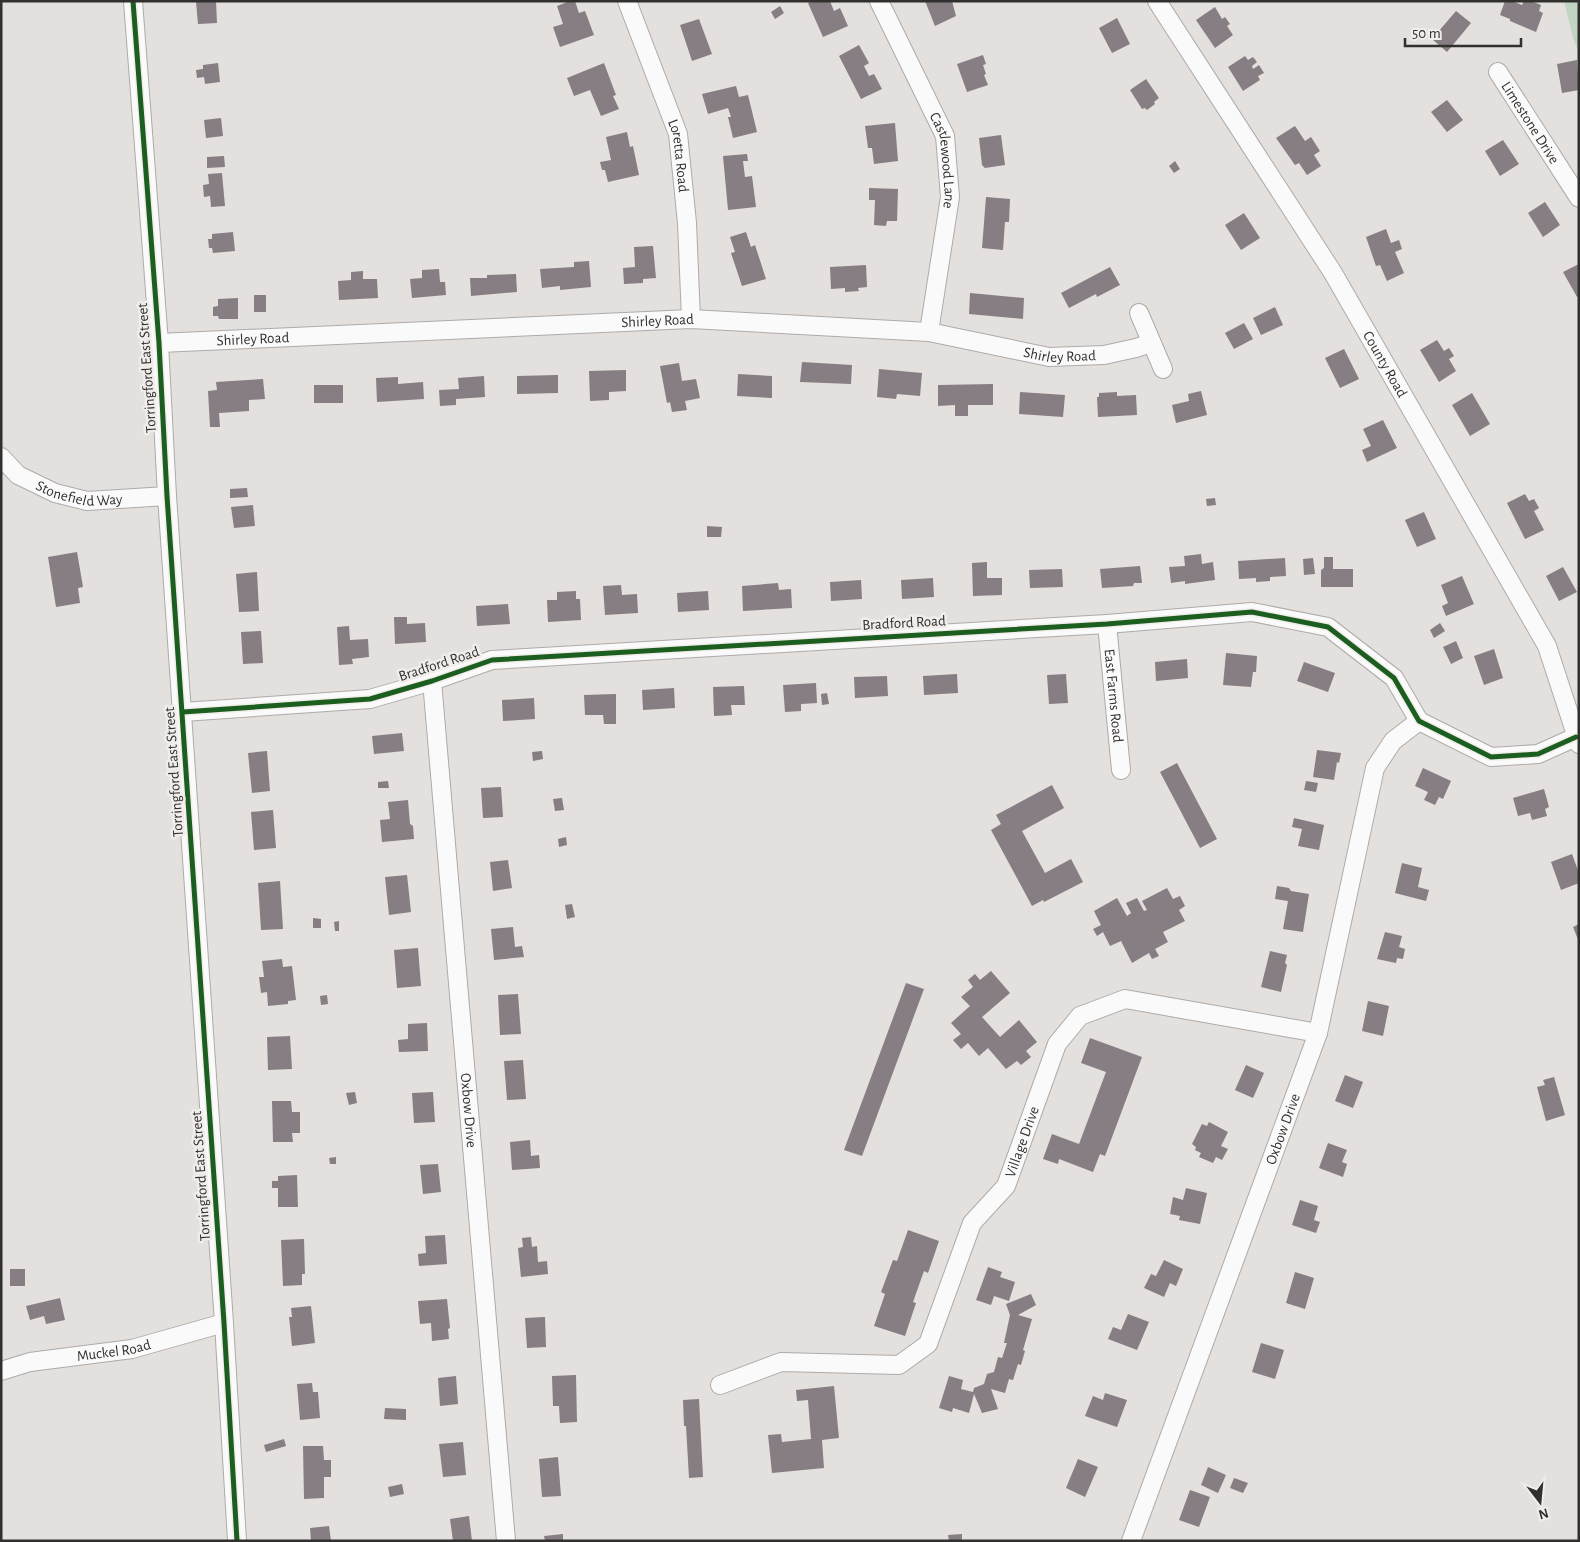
<svg xmlns="http://www.w3.org/2000/svg" width="1580" height="1542" font-family="'Alegreya Sans',sans-serif">
  <rect width="100%" height="100%" fill="#e3e0de"/>
  <path fill="#c1d5c2" d="M1564 1H1579V53L1573 38Z"/>
  <path fill="#867e82" d="M216 1 217 23 198 24 196 2Z
    M570 1H575L579 13 585 11 594 35 560 47 553 27 563 24 557 6Z
    M813 1H830L834 11 840 8 848 26 823 37 808 3Z
    M925 1H952L956 16 935 26Z
    M1505 1H1512L1522 5 1524 1H1531L1541 5 1539 11 1543 13 1536 32 1510 21V19L1500 15Z
    M780 6 784 13 775 19 771 12Z
    M1215 7 1222 19 1225 17 1230 24 1227 26 1233 35 1215 48 1196 20Z
    M1456 11 1471 23 1447 52 1432 39Z
    M1117 18 1130 44 1112 53 1099 28Z
    M699 19 712 54 692 61 680 25Z
    M859 45 869 63 864 66 869 76 874 74 882 89 861 99 839 56Z
    M983 55 986 64 983 65 986 74 984 75 988 85 967 92 957 64Z
    M1245 56 1248 60 1253 57 1257 62 1252 66 1253 69 1259 65 1264 73 1258 76 1260 80 1243 91 1228 67Z
    M1577 60 1579 90 1562 93 1557 64Z
    M218 63 220 82 205 84 204 77 197 78 196 70 203 69V65Z
    M604 63 616 95 613 96 619 109 601 116 590 90 574 96 567 78Z
    M1146 79 1159 98 1154 102 1155 104 1147 110 1145 108 1142 109 1130 90Z
    M736 86 739 97 748 95 757 132 733 138 728 117H731L728 108 708 114 702 94Z
    M1447 100 1463 120 1447 132 1431 112Z
    M221 118 223 136 206 138 204 120Z
    M895 123 898 161 874 164 872 148H868L865 126Z
    M1295 126 1305 141 1311 137 1320 151 1314 155 1321 166 1307 175 1299 163 1295 165 1276 138Z
    M627 132 630 147 633 146 639 175 608 182 605 170H602L600 162 611 160 606 137Z
    M1001 135 1005 165 985 168 982 165 979 138Z
    M1503 140 1519 164 1500 176 1485 151Z
    M747 154 748 161H743L745 177 752 176 756 207 728 210 723 156Z
    M224 156 225 167 207 168V157Z
    M1175 161 1180 169 1174 173 1169 166Z
    M222 173 225 206 211 207 210 196 204 197 203 185 209 184 208 174Z
    M869 188 898 189 897 221H887L886 226 874 225 875 200H869Z
    M986 197 1010 199 1009 222H1005L1003 250 982 248Z
    M1545 202 1560 225 1543 237 1528 213Z
    M1244 213 1260 238 1241 250 1225 225Z
    M1386 229 1391 243 1399 240 1402 249 1395 252 1404 273 1387 281 1380 265 1376 266 1366 237Z
    M233 232 235 251 213 253 212 248H209L208 239H212V234Z
    M746 232 751 247 755 245 766 279 742 286 731 253 735 252 730 237Z
    M653 246 656 278 643 279V283L624 284 623 268 635 267 634 247Z
    M589 261 591 287 560 290V286L542 288 540 269 574 267V262Z
    M1579 264V296L1577 297 1563 272Z
    M866 265 867 287 858 288 859 291 845 292V288L831 289 830 267Z
    M1110 267 1120 285 1097 297 1096 294 1069 308 1061 293Z
    M439 269 440 282H445L446 295 412 298 410 279 422 278V270Z
    M363 271V279H377L378 298 339 300 338 281 351 280V272Z
    M516 274 517 292 471 296 470 278H487V275Z
    M970 293 1024 298 1023 319 969 314Z
    M254 295H266V312H254Z
    M238 298V319H219L218 316H213V307L218 306V299Z
    M1275 307 1283 325 1261 335 1253 318Z
    M1244 323 1253 339 1234 349 1225 333Z
    M1437 340 1444 351 1449 348 1454 356 1449 359 1456 371 1439 382 1420 350Z
    M1344 349 1359 379 1340 388 1325 358Z
    M802 362 852 365 851 384 800 382Z
    M679 363 682 381 696 379 700 398 685 401 687 410 672 412 670 402 667 403 660 366Z
    M879 369 922 373 920 396 897 394 896 399 877 397Z
    M626 370V391L609 392V400L590 401 589 371Z
    M738 374 772 376V398L737 396Z
    M558 375V393L517 394V376Z
    M484 376 485 397 456 399V405L440 406 439 390 459 389 458 378Z
    M398 377V384L423 382 424 399 377 402 376 378Z
    M263 379 265 399 249 400V411L219 413 220 427H210L208 391 217 390 216 382Z
    M993 384V405H968V416H955V405L938 406V385Z
    M314 385H343V403H314Z
    M1201 391 1207 415 1176 423 1172 405 1189 401 1188 394Z
    M1020 392 1065 395 1063 417 1019 414Z
    M1117 392V396L1136 395 1137 415 1098 417 1097 397H1099V393Z
    M1472 393 1490 424 1470 436 1452 405Z
    M1383 420 1397 448 1367 462 1362 450 1371 446 1363 429Z
    M247 488 248 497 230 498V489Z
    M1525 494 1529 501 1534 499 1539 508 1534 511 1544 530 1525 539 1507 503Z
    M1215 498 1216 505 1207 506 1206 499Z
    M253 505 255 526 234 528 231 507Z
    M1424 512 1436 539 1417 547 1405 520Z
    M707 526 722 527 721 537H707Z
    M77 552 83 587 78 588 80 603 56 607 48 557Z
    M1201 554 1202 564 1213 562 1215 580 1185 584V581L1171 583 1169 567 1185 566 1184 556Z
    M1324 557H1333V569H1353V587H1321V570L1324 568Z
    M1285 558 1286 576 1270 577V581L1256 582V578L1239 579 1238 561Z
    M1313 558 1315 574 1304 575 1303 559Z
    M987 562V578H1002V595L973 596 972 563Z
    M1140 566 1142 583H1134L1133 586 1102 588 1100 569Z
    M1563 567 1577 592 1559 601 1546 576Z
    M1062 569 1063 587 1030 588 1029 570Z
    M257 572 259 611 239 612 236 574Z
    M1462 576 1474 604 1446 616 1442 606 1448 603 1441 585Z
    M933 578 934 597 902 599 901 580Z
    M861 580 862 599 831 601 830 582Z
    M778 583 779 590 791 589 792 608 743 611 742 586Z
    M621 585 622 595 637 594 638 613 605 615 603 586Z
    M576 591V599H580L581 620 548 622 547 600H557V592Z
    M708 591 709 610 678 612 677 593Z
    M508 604 510 624 477 626 476 606Z
    M394 617H407V624L425 623 426 642 395 644Z
    M1440 623 1445 631 1434 638 1430 630Z
    M349 626 350 640 368 639 369 657 352 659 353 664 339 665 337 627Z
    M261 631 263 663 243 664 241 632Z
    M1456 641 1463 658 1451 664 1443 647Z
    M1494 649 1503 678 1484 685 1474 656Z
    M1226 653 1257 656 1256 672H1253L1251 687 1223 685Z
    M1187 659 1188 678 1156 681 1155 662Z
    M1304 662 1335 673 1328 692 1297 681Z
    M957 674 958 693 924 695 923 676Z
    M1066 674 1068 703 1049 704 1047 675Z
    M887 676 888 696 855 698 854 677Z
    M816 683 817 703 801 704V711L785 712 783 685Z
    M744 686 745 705H731L732 715 714 716 713 687Z
    M674 688 675 708 643 710 642 690Z
    M827 693 829 704 822 705 821 694Z
    M616 694V724H604L603 715H585L584 695Z
    M534 698 535 719 503 721 502 700Z
    M402 733 404 751 374 754 372 736Z
    M1317 750 1341 753 1339 763 1337 762 1334 780 1313 777Z
    M267 751 270 791 252 793 248 753Z
    M542 751 543 759 533 761 532 752Z
    M1177 763 1217 839 1200 848 1160 772Z
    M1423 768 1451 781 1443 799 1439 797 1435 805 1424 800 1428 792 1415 786Z
    M388 781 389 788H378V782Z
    M1306 781 1318 783 1316 792 1304 790Z
    M1052 785 1064 808 1022 831 1045 873 1071 859 1083 882 1044 902 1043 900 1032 906 991 830 1001 824 996 815Z
    M501 787 503 817 483 818 481 788Z
    M1544 789 1549 807 1545 809 1547 816 1532 820 1530 813 1518 816 1513 798Z
    M562 798 564 810 555 811 553 799Z
    M408 800 410 824 413 826 414 839 382 842 380 820 390 819 388 802Z
    M273 810 276 848 254 850 251 812Z
    M1294 818 1324 825 1319 850 1298 846 1302 829 1292 827Z
    M566 837 567 845 559 847 558 839Z
    M1572 854 1579 873V883L1561 890 1551 862Z
    M508 860 512 888 493 891 490 862Z
    M1402 863 1422 868 1418 887 1429 890 1426 901 1395 893Z
    M407 875 411 912 389 915 385 877Z
    M280 881 283 929 261 930 258 883Z
    M1277 886 1289 888 1291 891 1309 894 1303 932 1283 929 1288 901 1275 899Z
    M1167 888 1173 899 1180 896 1185 906 1179 910 1185 921 1163 932 1168 942 1155 949 1159 956 1152 959 1149 953 1132 963 1121 941 1110 946 1103 932 1097 936 1093 929 1101 925 1094 911 1117 898 1127 916 1131 913 1126 903 1137 898 1144 911 1147 910 1142 901Z
    M572 904 575 917 567 919 565 905Z
    M313 918 321 919V928H313Z
    M339 921V931H335L334 922Z
    M1579 924V942L1573 927Z
    M513 927 515 947 522 946 524 957 494 960 491 929Z
    M1385 932 1402 936 1399 947 1405 949 1403 959 1397 958 1396 963 1377 959Z
    M418 948 421 986 397 988 394 950Z
    M1270 951 1287 955 1285 963 1287 965 1281 992 1261 987Z
    M282 959 283 967 292 966 296 1000 288 1001V1004L268 1006 267 992 261 993 259 977H264L262 961Z
    M991 971 1010 993 982 1017 1000 1037 1019 1020 1037 1042 1026 1051 1031 1057 1021 1065 1017 1061 1006 1069 988 1048 979 1056 968 1043 961 1049 953 1040 961 1034 951 1023 970 1006 961 997 973 987 968 980 975 974 980 980Z
    M906 983 924 989 862 1156 844 1150Z
    M518 994 521 1034 500 1035 498 995Z
    M327 995 328 1004 321 1005 320 996Z
    M1368 1001 1389 1006 1383 1036 1362 1031Z
    M427 1023 428 1051 399 1052 398 1040 408 1039V1024Z
    M290 1036 292 1069 268 1070 267 1037Z
    M1090 1038 1142 1057 1105 1156 1100 1154 1093 1172 1059 1159 1058 1164 1043 1159 1052 1134 1079 1144 1106 1072 1081 1063Z
    M523 1060 526 1099 507 1100 504 1061Z
    M1246 1065 1264 1073 1253 1098 1235 1090Z
    M1345 1075 1363 1082 1353 1108 1335 1101Z
    M1554 1077 1565 1115 1546 1121 1537 1087 1545 1085 1543 1080Z
    M355 1092 357 1103 349 1105 346 1093Z
    M433 1092 435 1122 414 1123 412 1093Z
    M272 1101H291L292 1112H300V1133H292L293 1142H273Z
    M1209 1122 1228 1132 1221 1146 1228 1149 1222 1160 1216 1157 1213 1163 1199 1157 1201 1153 1195 1150 1196 1147 1192 1144 1202 1124 1207 1126Z
    M530 1140 531 1156 539 1155 540 1168 512 1170 510 1142Z
    M1328 1143 1347 1150 1342 1162 1347 1164 1343 1177 1319 1168Z
    M336 1157V1164H330L329 1158Z
    M438 1164 441 1192 423 1194 420 1165Z
    M297 1175 298 1207H278V1188H272V1181H278V1176Z
    M1186 1188 1207 1193 1200 1224 1179 1220 1180 1216 1170 1214 1173 1197 1183 1200Z
    M1300 1200 1318 1206 1314 1220 1320 1222 1316 1233 1292 1225Z
    M908 1230 939 1241 928 1273 924 1271 913 1302 916 1303 905 1336 874 1326 885 1294 881 1292 893 1260 897 1261Z
    M445 1235 447 1264 419 1266 418 1254 426 1253 425 1236Z
    M531 1237 532 1247 537 1246 538 1262 547 1261 548 1274 521 1277 518 1248 523 1247 522 1238Z
    M304 1239 305 1274H302V1285L283 1286 281 1240Z
    M1164 1260 1183 1269 1176 1286 1170 1283 1164 1297 1144 1288 1151 1274 1156 1276Z
    M988 1267 1002 1272 1000 1277 1015 1282 1009 1301 994 1296 991 1305 976 1300Z
    M10 1269H25V1286H10Z
    M1295 1272 1314 1278 1305 1309 1286 1303Z
    M1031 1294 1036 1305 1018 1315 1032 1319 1023 1350 1025 1351 1021 1365 1018 1364 1013 1380 1009 1379 1005 1393 991 1389 998 1409 982 1413 974 1394 969 1413 953 1408 952 1412 939 1408 949 1376 963 1380 961 1389 973 1392 974 1388 984 1384 987 1374 994 1372 998 1357 1002 1358 1007 1343H1004L1010 1315 1006 1304Z
    M60 1298 65 1320 46 1324 44 1316 30 1320 26 1306Z
    M447 1299 450 1328 448 1329 449 1339 432 1341 431 1323 420 1324 418 1301Z
    M311 1306 315 1343 292 1346 289 1317H292L291 1308Z
    M1128 1314 1149 1322 1137 1350 1108 1339 1113 1327 1121 1330Z
    M545 1317 546 1347 527 1348 525 1318Z
    M1261 1343 1284 1350 1275 1379 1252 1372Z
    M576 1375 577 1422 560 1423 559 1406H553L552 1376Z
    M456 1376 458 1404 440 1406 438 1378Z
    M312 1383 313 1392H318L320 1418 300 1420 297 1384Z
    M834 1386 839 1438 822 1440 824 1468 772 1473 768 1435 781 1434 782 1442 811 1439 808 1400 797 1401 796 1390Z
    M1105 1393 1127 1400 1117 1427 1085 1416 1093 1396 1103 1400Z
    M699 1399 703 1477 689 1478 686 1426H684L683 1400Z
    M385 1408 406 1409V1420L384 1419Z
    M284 1439 286 1446 266 1452 264 1445Z
    M463 1442 466 1475 443 1477 439 1444Z
    M303 1446H323L324 1460H331V1477H324V1498L304 1499Z
    M558 1457 561 1496 542 1497 539 1459Z
    M1078 1459 1098 1467 1085 1497 1066 1488Z
    M1208 1467 1226 1475 1218 1493 1201 1485Z
    M1234 1478 1248 1483 1243 1493 1230 1488Z
    M402 1484 404 1494 390 1497 388 1487Z
    M1190 1490 1210 1497 1199 1527 1179 1520Z
    M469 1516 472 1541H453L450 1519Z
    M329 1526 331 1541H311L310 1528Z
    M563 1534V1541H545L544 1536Z
    M962 1534V1541H949L948 1535Z"/>
  <g fill="none" stroke-linecap="round" stroke-linejoin="round">
    <g stroke="#adabaa" stroke-width="20">
      <g id="minor">
        <path d="M133 1 159 343 167 496 224 1323 237 1541"/>
        <path id="s1" d="M627 1 678 134 687 223 691 319"/>
        <path id="s2" d="M879 1 945 136 950 197 929 332"/>
        <path id="s3" d="M1157 1 1333 273 1547 646 1579 744"/>
        <path id="s4" d="M1498 72 1579 198"/>
        <path d="M1139 313 1163 369"/>
        <path id="s5" d="M159 343 691 319 929 332 1049 357 1104 355 1136 348 1151 343"/>
        <path id="s6" d="M1 457 18 475 55 493 87 501 167 496"/>
        <path id="s7" d="M1107 624 1121 770"/>
        <path id="s8" d="M432 681 506 1541"/>
        <path d="M183 712 370 699 432 681 492 660 1107 624 1252 612 1328 627 1394 678 1419 721 1491 757 1538 754 1576 737"/>
        <path id="s9" d="M1 1371 30 1362 132 1349 224 1323"/>
        <path id="s10" d="M720 1385 781 1362 899 1365 928 1344 972 1223 1006 1186 1057 1044 1080 1016 1125 999 1318 1033"/>
        <path id="s11" d="M1131 1541 1318 1033 1375 768 1393 741 1419 721"/>
      </g>
    </g>
    <use href="#minor" stroke="#fbfafa" stroke-width="18"/>
    <g stroke="#f1edea" stroke-width="8">
      <path id="cycleway" d="M133 1 159 343 167 496 224 1323 237 1541
        M183 712 370 699 432 681 492 660 1107 624 1252 612 1328 627 1394 678 1419 721 1491 757 1538 754 1576 737"/>
    </g>
    <use href="#cycleway" stroke="#1b5e20" stroke-width="5"/>
  </g>
  <g text-anchor="middle" dominant-baseline="central" stroke-width="5" stroke-linejoin="round" paint-order="stroke">
    <g font-size="15" fill="#32302f" stroke="#f1edea">
      <text stroke="none"><textPath href="#s4" startOffset="60">Limestone Drive</textPath></text>
      <text stroke="none"><textPath href="#s1" startOffset="164">Loretta Road</textPath></text>
      <text stroke="none"><textPath href="#s2" startOffset="174">Castlewood Lane</textPath></text>
      <text stroke="none"><textPath href="#s5" startOffset="499">Shirley Road</textPath></text>
      <text stroke="none"><textPath href="#s5" startOffset="94">Shirley Road</textPath></text>
      <text stroke="none"><textPath href="#s5" startOffset="904">Shirley Road</textPath></text>
      <text stroke="none"><textPath href="#s3" startOffset="429">County Road</textPath></text>
      <text transform="translate(147 368) rotate(-94)">Torringford East Street</text>
      <text stroke="none"><textPath href="#s6" startOffset="90">Stonefield Way</textPath></text>
      <text transform="translate(904 623) rotate(-3)">Bradford Road</text>
      <text transform="translate(439 664) rotate(-18)">Bradford Road</text>
      <text stroke="none"><textPath href="#s7" startOffset="72">East Farms Road</textPath></text>
      <text transform="translate(174 772) rotate(-94)">Torringford East Street</text>
      <text stroke="none"><textPath href="#s8" startOffset="431">Oxbow Drive</textPath></text>
      <text stroke="none"><textPath href="#s11" startOffset="439">Oxbow Drive</textPath></text>
      <text stroke="none"><textPath href="#s10" startOffset="445">Village Drive</textPath></text>
      <text transform="translate(201 1176) rotate(-94)">Torringford East Street</text>
      <text stroke="none"><textPath href="#s9" startOffset="115">Muckel Road</textPath></text>
    </g>
  </g>
  <rect width="1580" height="1542" fill="none" stroke="#32302f" stroke-width="5"/>
  <g transform="translate(1540 1502) rotate(164)" stroke="#f1edea" stroke-width="4" paint-order="stroke">
  <path d="M0-4L9 19L0 12L-9 19Z" fill="#32302f"/>
  <text y="-8" font-size="14" font-weight="bold" text-anchor="middle" fill="#32302f">N</text>
  </g>
  <path d="M1405 38v8h116v-8" fill="none" stroke="#32302f" stroke-width="2.5"/>
  <text x="1412" y="38" font-size="15" fill="#32302f" stroke="#f1edea" stroke-width="4" paint-order="stroke">50 m</text>
</svg>
